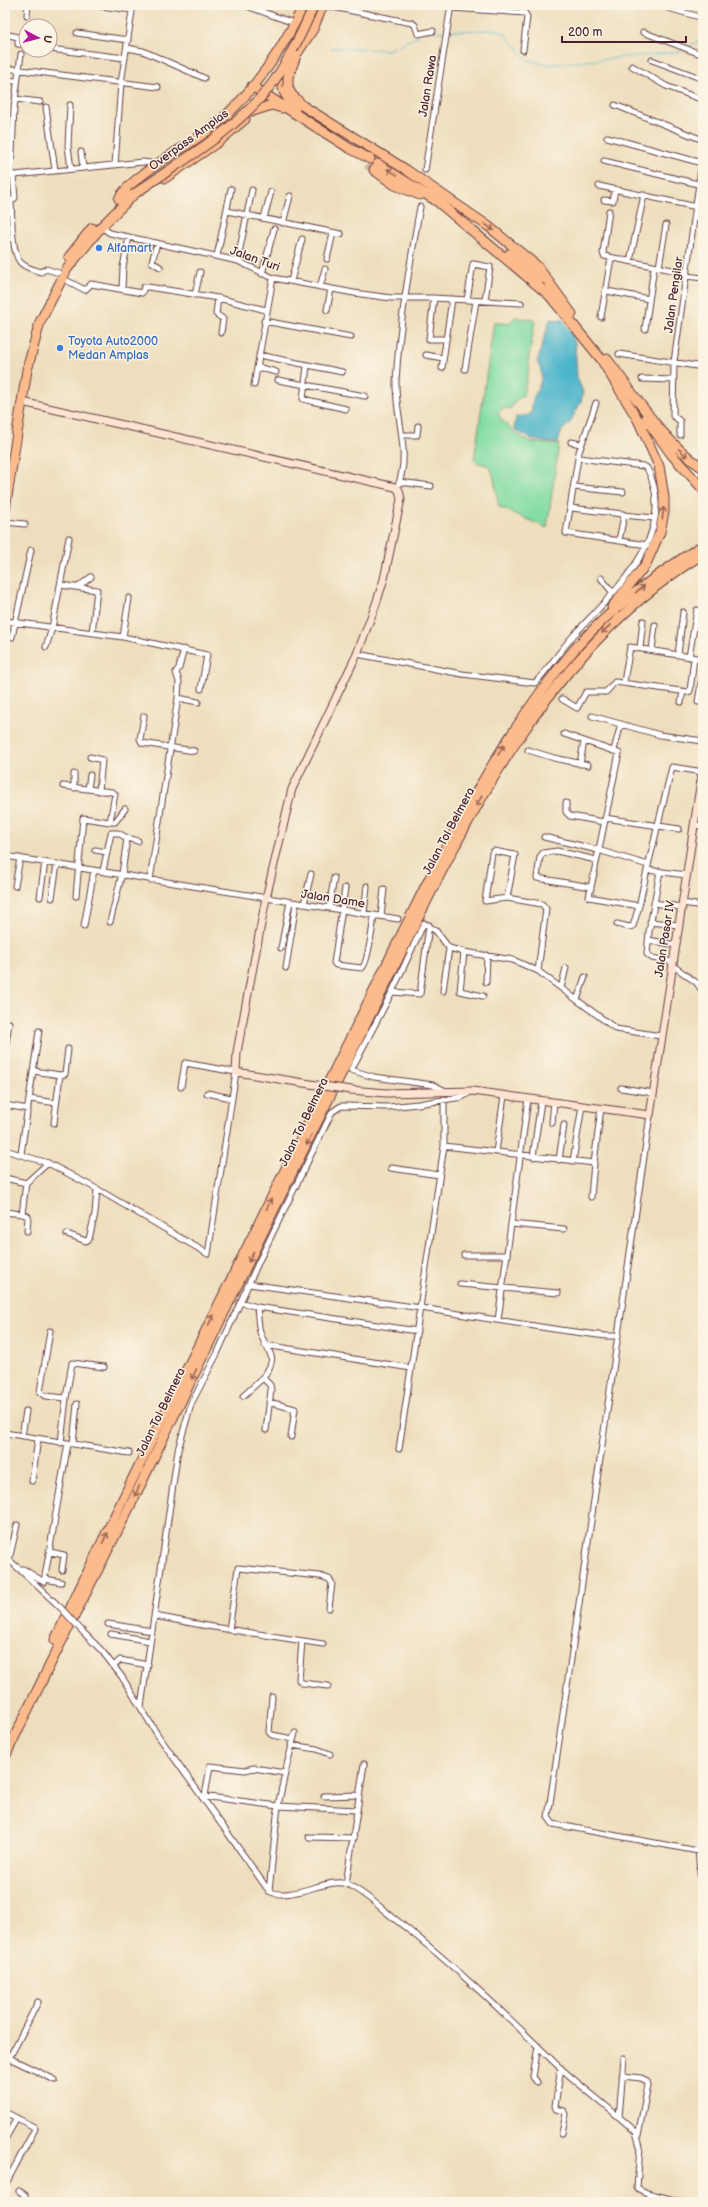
<svg xmlns="http://www.w3.org/2000/svg" width="708" height="2207" font-family="'Balsamiq Sans',sans-serif">
  <rect width="100%" height="100%" fill="#fcf5e5"/>
  <filter id="ink" filterUnits="userSpaceOnUse"><feTurbulence type="fractalNoise" baseFrequency=".025" numOctaves="2"/><feDisplacementMap in="SourceGraphic" scale="8" xChannelSelector="R" yChannelSelector="G"/><feConvolveMatrix kernelMatrix="1 2 1 2 8 2 1 2 1" color-interpolation-filters="sRGB"/></filter>
  <filter id="wash" filterUnits="userSpaceOnUse"><feTurbulence type="fractalNoise" baseFrequency=".012" numOctaves="4" result="noise"/><feDisplacementMap in="SourceGraphic" scale="16" xChannelSelector="R" yChannelSelector="G"/><feGaussianBlur stdDeviation="0.9" result="paint"/><feColorMatrix in="noise" values="0 0 0 0 0 0 0 0 0 0 0 0 0 0 0 0 0 1.4 0 .05"/><feComposite in="paint" operator="in"/></filter>
  <g filter="url(#wash)">
    <rect width="100%" height="100%" fill="#eedebd"/>
    <path fill="#82dca3" stroke="#667e67" d="M515 317 535 320 528 363 530 365 523 395 514 402 511 408 502 409 498 413C502 423 503 420 509 427 523 442 539 445 559 444L547 528 499 507C497 499 494 470 489 466 484 463 479 465 474 460L494 322 508 324Z"/>
    <path fill="#4db5cb" stroke="#4c6a7b" d="M550 319 563 320 572 334 575 343 577 377 583 392 581 402 569 424 562 430 558 443C543 444 526 438 514 429L516 417 529 415 532 410C530 392 550 382 537 362Z"/>
    <g fill="none" stroke-linecap="round" stroke-linejoin="round">
      <path stroke="#4db5cb" stroke-width="1" d="M449 31 497 30 504 33 528 60 546 65 679 52 684 49
        M435 32H444
        M689 46 703 39
        M331 48 388 50 418 36"/>
    </g>
  </g>
  <g filter="url(#ink)">
    <g fill="none" stroke-linecap="round" stroke-linejoin="round">
      <path stroke="#cdb8a0" stroke-width="9" stroke-dasharray="9 4.5" stroke-linecap="butt" d="M367 164 374 170"/>
      <g stroke="#633c41" stroke-width="7">
        <path id="street" d="M93 5 132 10
          M244 5 291 22
          M323 5 412 23 415 25 418 34 433 31
          M658 5 703 18
          M451 8 525 13 527 17 523 50
          M27 15 28 5
          M643 32 703 55
          M77 33 128 40
          M5 34 18 37V44L26 45
          M127 48 143 51 204 78
          M50 49 125 58
          M652 60 703 79
          M632 66 666 86 703 100
          M5 68 158 87
          M5 80 16 81
          M15 99 40 102
          M70 105 68 146 71 169
          M615 105 703 140
          M46 107 55 170
          M5 130 12 131
          M607 137 702 163
          M81 152 83 168
          M604 161 702 185
          M115 165 121 83 133 5
          M425 170 451 5
          M11 175 14 108 21 54
          M13 175 15 198 11 201C12 215 11 253 21 263 26 268 35 270 41 272L46 269 59 273
          M5 176 143 162 150 163 153 168
          M599 186 697 207
          M604 200 613 201 615 189
          M227 211 341 234
          M609 211 603 253 604 256 687 273
          M264 218 271 192
          M283 223 290 196
          M101 227 110 233 238 261 273 278 354 293 391 298H434L521 303
          M157 243 152 262 160 267
          M239 253 252 190
          M217 256 231 189
          M327 259 333 233
          M630 261 644 195
          M659 267 666 225
          M262 274 274 229
          M686 276 703 278
          M62 278 85 290 91 284 142 293 144 287H148L218 298 266 310
          M291 281 302 239
          M320 287 325 269
          M122 289 123 267 129 237
          M607 291 649 299
          M195 295 200 272
          M218 298 216 314 223 319 221 333
          M434 298 429 339H445
          M467 300 473 264 490 267 485 300
          M327 310 331 289
          M601 317 611 258
          M264 321 351 337
          M645 329 654 267
          M619 354 703 367
          M259 355 342 372
          M426 355 443 358
          M307 366 303 399 346 409
          M257 367 276 372
          M442 368 452 299
          M465 369 476 301
          M642 379 674 380
          M278 380 365 396
          M254 385 273 278
          M596 403 579 452 566 533 647 545
          M403 435H417L418 426
          M680 435V421L673 416 674 362 703 155
          M571 442 581 444
          M400 482 431 486
          M574 487 623 492
          M397 488C412 454 395 417 396 382 399 326 410 263 420 207
          M571 508 623 514 624 516 619 540
          M623 515 654 518
          M5 522 25 524
          M601 578 613 593
          M60 585 97 590 92 633
          M78 587 91 577
          M5 621 123 637 207 655 201 689
          M12 637 31 550
          M123 637 129 598
          M46 647 52 628 69 538
          M640 648 643 621
          M652 650 655 625
          M357 654 462 674 535 683C549 668 560 651 573 636 613 592 681 535 647 468L643 466 579 458
          M678 655 683 612
          M689 657 697 610
          M624 682 630 647 703 659
          M178 698 198 702
          M562 699 577 708 586 692H606L615 682 688 692 690 691 694 658
          M681 702 683 692
          M698 702 703 671
          M144 716 140 739 142 743 194 751
          M592 716 660 735 703 741
          M564 734 619 753 589 897 639 906 647 870 686 875
          M528 750 554 758 588 765
          M614 750 621 724
          M90 757 102 760 99 791
          M580 764 584 741
          M63 786 112 792 115 794 110 822 83 818 76 896
          M74 788V774
          M88 789 90 775
          M566 803V812L570 816 604 822
          M605 818 679 829
          M110 822H115L125 809
          M694 825 703 826
          M544 837 598 850 648 865
          M127 838 138 841
          M95 850 107 852
          M5 856 398 919
          M647 870 672 767 703 772
          M103 871 111 833H118L127 838 122 874 110 922
          M660 871 649 932 647 954 652 958 673 962
          M150 880 178 698 179 682 176 672 179 668 184 649
          M15 886 20 858
          M591 887 537 878 540 857 543 853 557 851 596 860
          M345 888 334 963 336 965 362 968C368 963 373 925 374 915
          M40 897 45 862
          M52 898 57 864
          M507 898 485 901 492 853 494 851 515 855 507 898 542 904 546 909 538 971 616 1029 661 1036
          M654 903 681 907
          M682 903 703 906
          M304 904 311 874
          M329 908 334 878
          M364 913 367 886
          M381 916 384 889
          M650 922 679 925
          M617 924 629 927 633 926 639 906
          M84 926 94 870
          M648 940 676 945
          M281 948 290 902
          M464 952 460 991 483 996
          M672 965 697 983 703 992
          M286 968 296 903
          M486 982 487 955
          M561 988 566 968
          M443 991 449 948
          M392 992 420 994 429 925
          M577 1000 585 977
          M5 1050 9 1023
          M34 1071 60 1075 65 1074 68 1049
          M621 1088 648 1092 653 1095
          M446 1091 433 1085 374 1077 351 1070 392 992 424 923 436 931 449 948 464 952 513 960 538 971
          M207 1093 231 1098
          M30 1099 56 1103
          M5 1105 28 1109
          M650 1115 548 1817 553 1824 698 1851 703 1901
          M54 1123 60 1075
          M552 1123 554 1102
          M444 1146 594 1163 601 1108
          M5 1150 48 1163 97 1189 208 1254 236 1072 185 1063 181 1087
          M496 1152 504 1096
          M21 1154 39 1031
          M533 1157 541 1101
          M559 1160 564 1125
          M573 1161 582 1106
          M391 1168 439 1175
          M5 1178 26 1183 48 1163
          M26 1183 22 1214 28 1216 27 1231
          M591 1197 594 1163
          M5 1212 22 1214
          M511 1224 564 1229
          M67 1234 86 1241 89 1239 95 1214 97 1189
          M464 1255H508
          M249 1284 421 1308 560 1330 606 1336H618
          M460 1284 558 1293
          M240 1302 257 1307 417 1331
          M257 1307C258 1315 258 1324 260 1332 268 1356 280 1353 263 1378L270 1385 271 1390 266 1430
          M498 1320 528 1099
          M50 1331 40 1392 46 1396 66 1398 61 1443
          M265 1345 411 1368
          M243 1396 263 1378
          M66 1398 72 1363 104 1367
          M269 1402 295 1409 291 1437
          M5 1433 129 1453
          M22 1436 26 1411
          M73 1444 77 1404
          M399 1449 444 1146V1099
          M32 1481 38 1439
          M50 1552 64 1555 62 1570
          M5 1556 60 1607
          M9 1560 17 1525
          M20 1569H23L44 1582 68 1443
          M45 1579 61 1582
          M155 1616 207 1626 323 1644
          M108 1624 152 1631
          M229 1630 238 1568 320 1576 329 1579 332 1583 329 1608
          M83 1632 102 1651 122 1677 157 1734 269 1891C290 1903 330 1875 349 1885 368 1895 383 1910 400 1923 455 1966 505 2014 555 2063 581 2087 610 2108 636 2132L640 2147 637 2188 647 2193 682 2202
          M111 1634 150 1641
          M302 1641 299 1680 302 1683 328 1686
          M114 1666 120 1660 148 1665
          M272 1697 269 1732 272 1735 293 1739
          M141 1707 178 1450 191 1404 217 1354 259 1261 332 1112 341 1106 388 1107 418 1104 462 1097 472 1091
          M291 1745 317 1749 330 1754
          M202 1796 278 1806 357 1810
          M205 1796 210 1766 245 1770 254 1768 285 1773 295 1733
          M324 1796 359 1795
          M309 1837 354 1838
          M346 1884 364 1764
          M269 1891 278 1806 285 1773
          M5 2056 55 2080
          M9 2058C20 2039 28 2021 38 2002
          M561 2068 555 2106 556 2109 564 2111 566 2114 562 2133
          M622 2076 641 2078 647 2081 648 2085 638 2136
          M537 2082 533 2077 538 2046
          M5 2112 34 2127 35 2129 5 2185
          M619 2117 624 2058
          M5 2139 17 2118
          M19 2191 25 2195 22 2202"/>
      </g>
      <g stroke="#633c41" stroke-width="9">
        <path id="secondary" d="M22 402 395 487 399 490 401 499 384 579 376 604 357 654 292 789 266 898 237 1052 236 1072 310 1084
          M351 1090 386 1093 472 1091 650 1115 703 767"/>
      </g>
      <g stroke="#633c41" stroke-width="11">
        <path id="highway" d="M292 61 313 29 323 5
          M284 72C280 89 284 96 296 107
          M252 86 349 148 370 159
          M288 87 291 94 303 106 405 169 488 226 537 266 572 314
          M253 111 272 105 282 108
          M378 164 438 202 549 295 601 359 638 420 659 466 664 497V512L660 532 646 564 612 607
          M374 170 395 185 420 195
          M165 178 218 142 245 119
          M119 199C130 176 191 145 214 126 253 94 282 50 304 5
          M509 254 541 279
          M69 257 92 228
          M607 359C636 397 663 442 703 468
          M646 419 672 455 703 489
          M5 509 27 370 40 322 67 269 101 227 133 195
          M55 1640 132 1480 427 883C470 801 514 720 574 650 610 608 657 574 703 545
          M5 1757C46 1670 91 1584 134 1498 183 1396 232 1294 282 1193 322 1113 361 1033 401 953 475 801 554 645 703 554"/>
      </g>
      <use href="#street" stroke="#fff" stroke-width="5"/>
      <use href="#secondary" stroke="#fde4d1" stroke-width="7"/>
      <use href="#highway" stroke="#fbbb8c" stroke-width="9"/>
      <g stroke="#633c41" stroke-width="7" stroke-linecap="butt">
        <path id="street-bridge" d="M60 1607 83 1632"/>
      </g>
      <g stroke="#633c41" stroke-width="9" stroke-linecap="butt">
        <path id="secondary-bridge" d="M310 1084 351 1090"/>
      </g>
      <g stroke="#633c41" stroke-width="11" stroke-linecap="butt">
        <path id="highway-bridge" d="M288 87V77L296 56
          M133 195C180 161 235 132 271 85 289 61 302 33 314 5"/>
      </g>
      <use href="#street-bridge" stroke="#fff" stroke-width="5"/>
      <use href="#secondary-bridge" stroke="#fde4d1" stroke-width="7"/>
      <use href="#highway-bridge" stroke="#fbbb8c" stroke-width="9"/>
    </g>
    <defs><path id="oneway-shaft" d="M-6 0H5M1.5-3L5.5 0L1.5 3" fill="none" stroke-width="1.6" stroke-linecap="round" stroke-linejoin="round"/></defs>
    <g stroke="#9a6557">
      <use href="#oneway-shaft" transform="translate(392 172) rotate(-148)"/>
      <use href="#oneway-shaft" transform="translate(489 227) rotate(36)"/>
      <use href="#oneway-shaft" transform="translate(683 453) rotate(44)"/>
      <use href="#oneway-shaft" transform="translate(663 513) rotate(-83)"/>
      <use href="#oneway-shaft" transform="translate(640 589) rotate(-39)"/>
      <use href="#oneway-shaft" transform="translate(606 629) rotate(136)"/>
      <use href="#oneway-shaft" transform="translate(501 750) rotate(-59)"/>
      <use href="#oneway-shaft" transform="translate(479 801) rotate(119)"/>
      <use href="#oneway-shaft" transform="translate(309 1140) rotate(116)"/>
      <use href="#oneway-shaft" transform="translate(269 1204) rotate(-64)"/>
      <use href="#oneway-shaft" transform="translate(251 1257) rotate(116)"/>
      <use href="#oneway-shaft" transform="translate(211 1320) rotate(-64)"/>
      <use href="#oneway-shaft" transform="translate(194 1374) rotate(116)"/>
      <use href="#oneway-shaft" transform="translate(137 1491) rotate(116)"/>
      <use href="#oneway-shaft" transform="translate(105 1538) rotate(-65)"/>
    </g>
  </g>
  <g fill="#3f7fe0" stroke="#fcf5e5" stroke-width="1.5">
    <circle cx="99" cy="248" r="4"/>
    <circle cx="60" cy="348" r="4"/>
  </g>
  <g text-anchor="middle" dominant-baseline="central" stroke-width="3" stroke-linejoin="round" paint-order="stroke">
    <g font-size="12" fill="#4a1f2b" stroke="#fcf5e5">
      <text transform="translate(428 86) rotate(-81)">Jalan Rawa</text>
      <text transform="translate(189 140) rotate(-36)">Overpass Amplas</text>
      <text transform="translate(255 259) rotate(20)">Jalan Turi</text>
      <text transform="translate(674 295) rotate(-82)">Jalan Pengilar</text>
      <text transform="translate(449 831) rotate(-62)">Jalan Tol Belmera</text>
      <text transform="translate(333 899) rotate(9)">Jalan Dame</text>
      <text transform="translate(665 939) rotate(-81)">Jalan Pasar IV</text>
      <text transform="translate(304 1122) rotate(-64)">Jalan Tol Belmera</text>
      <text transform="translate(161 1412) rotate(-64)">Jalan Tol Belmera</text>
    </g>
    <g font-size="12" fill="#366cbe" stroke="#fcf5e5" text-anchor="start">
      <text x="107" y="248">Alfamart</text>
      <text x="68" y="341">Toyota Auto2000<tspan x="68" dy="14">Medan Amplas</tspan></text>
    </g>
  </g>
  <rect width="708" height="2207" fill="none" stroke="#fcf5e5" stroke-width="20"/>
  <g transform="translate(38 38) rotate(97)"><circle r="19" fill="#fcf5e5" stroke="#b59f9b"/>
  <path d="M0-3L7 15L0 10L-7 15Z" fill="#b5179e"/>
  <text y="-6" font-size="11" font-weight="bold" text-anchor="middle" fill="#4a1f2b">U</text>
  </g>
  <path d="M562 36v6h124v-6" fill="none" stroke="#4a1f2b" stroke-width="2"/>
  <text x="568" y="36" font-size="12" fill="#4a1f2b" stroke="#fcf5e5" stroke-width="3" paint-order="stroke">200 m</text>
</svg>
